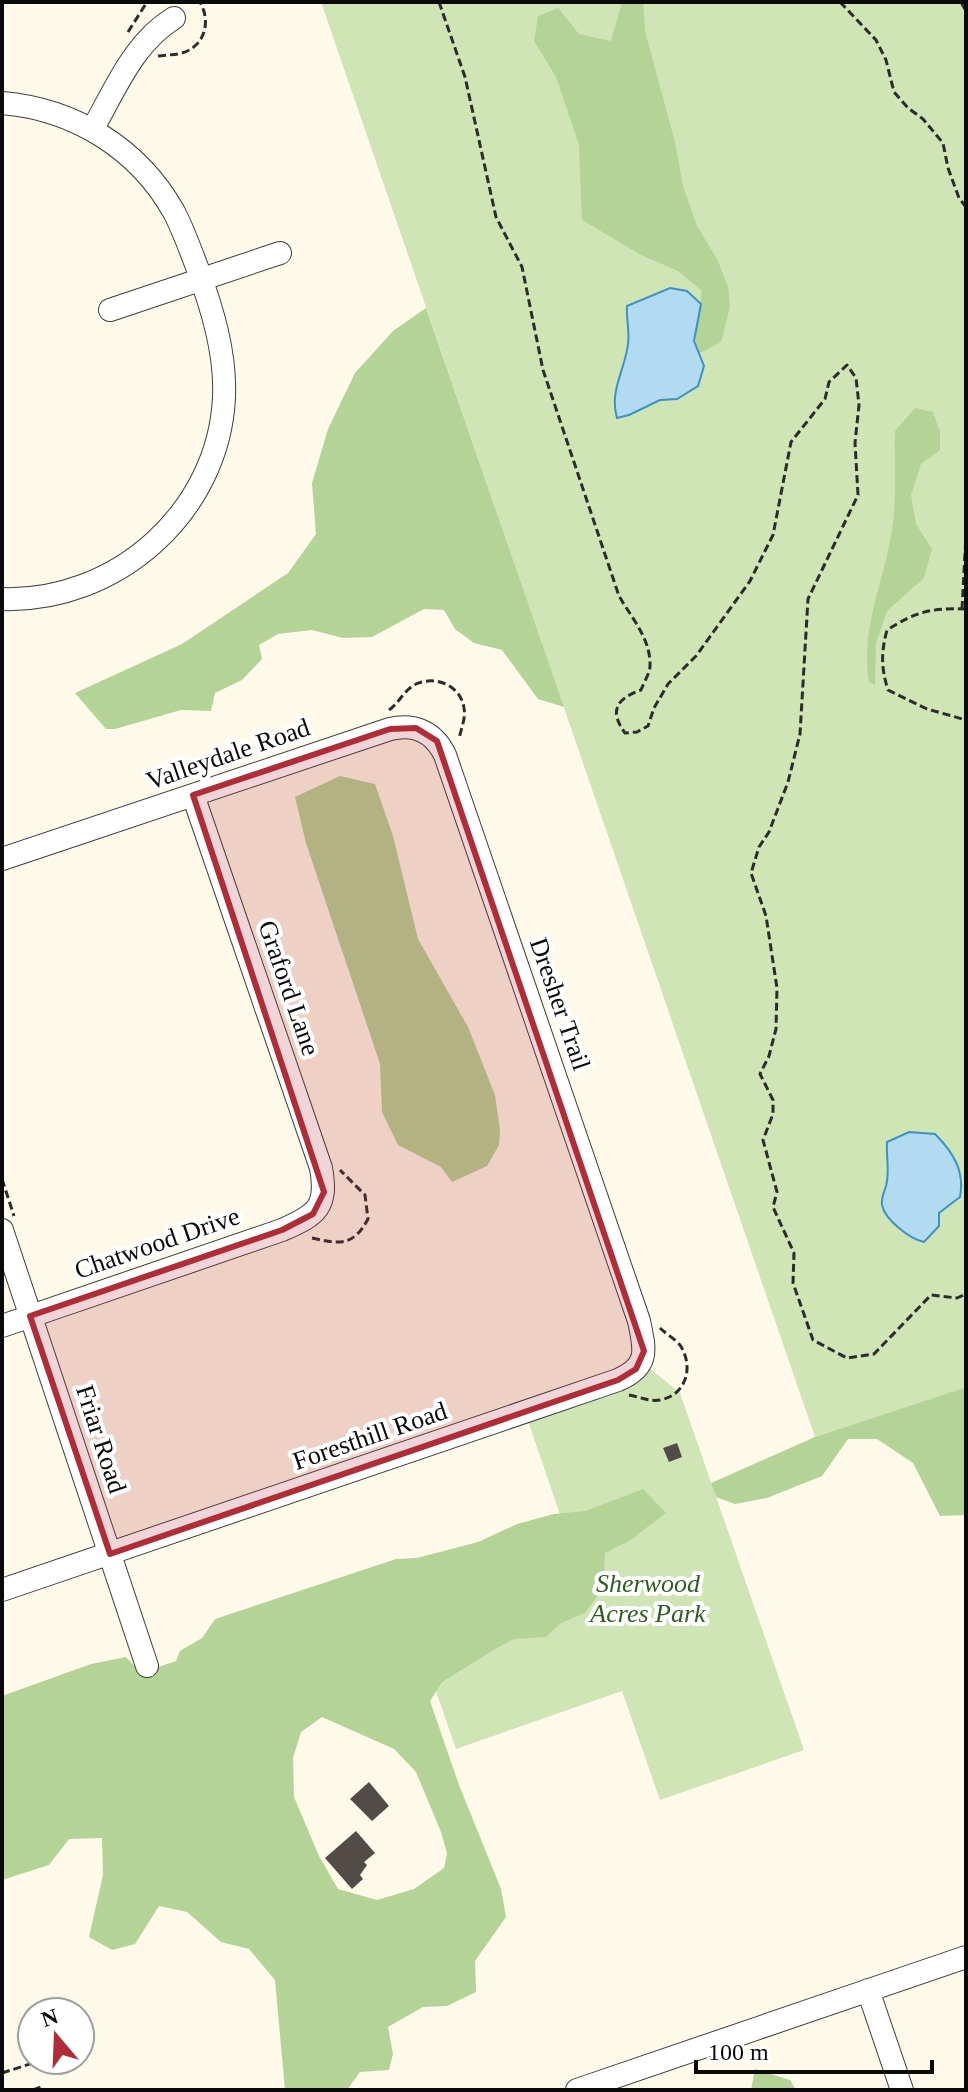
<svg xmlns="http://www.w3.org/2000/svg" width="968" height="2092" font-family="Georgia,serif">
  <rect width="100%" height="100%" fill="#fef9e9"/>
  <path fill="#d0e5b6" d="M321 2H966V1387L815 1437Z
    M642 1362 680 1393 804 1750 660 1800 622 1691 456 1749 404 1599 569 1541 525 1412Z"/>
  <path fill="#b4d497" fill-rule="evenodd" d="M622 2H643L645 31 675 142 683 186 697 226 718 261 728 287 730 307 721 342 698 354C692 335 700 311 702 291L678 271 641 255 582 220 579 145 556 77 534 41 538 16 558 8 579 34 611 41Z
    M426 308 564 707 538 699 502 650 474 643 455 629 444 610 424 609 372 637 343 638 312 630 278 634 259 645 262 659 242 680 215 693 211 711 181 710 115 729H106L75 693 182 644 288 573 316 534 312 483 328 429 355 373 393 331Z
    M915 408 933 412 940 432V450L921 464 911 495 916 524 932 549 924 578 887 611 876 643 875 685 869 682C860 630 884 581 892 530 897 498 894 463 895 431Z
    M340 776 375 784 393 836 418 939 468 1027 495 1095 500 1130 499 1145 487 1166 452 1182 441 1167 398 1145 382 1112 380 1064 306 843 295 797Z
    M966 1387V1515L940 1516 913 1463 877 1439H848L822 1476 767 1498 735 1504 716 1497 711 1483 815 1437Z
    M643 1489 666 1513 629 1541 605 1553 603 1588 585 1613 561 1623 546 1637 514 1639 497 1648 442 1682 430 1701 459 1785 501 1889 506 1917 475 1961 476 1992 447 2006 423 2007 388 2027 393 2054 389 2070 360 2072 347 2090H285L275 1980 249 1949 221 1942 187 1912 159 1906 135 1944 112 1950 89 1937 103 1875 102 1838 69 1839 49 1865 2 1880V1696L91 1664 126 1657 141 1673 176 1661 180 1651 202 1638 215 1619 396 1559 417 1558 478 1542 517 1524 554 1514 585 1511ZM322 1717 394 1749 416 1772 441 1832 447 1853 444 1868 414 1889 377 1900 338 1889 319 1856 294 1797 293 1758 301 1732Z
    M755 2069 790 2080 796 2090H751Z"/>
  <path fill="#b2dbf1" stroke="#3e92c3" stroke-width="2" d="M670 288 687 291 701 304 694 341 704 366 698 386 677 399 660 400 629 415 617 418C609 391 625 370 628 344 630 331 626 319 627 306Z
    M909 1132 935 1134C953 1152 965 1171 960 1197L939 1213V1226L924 1242C910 1239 885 1220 882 1205 881 1199 884 1192 886 1186 890 1171 886 1157 887 1142Z"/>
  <path fill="#524b48" d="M677 1443 682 1457 669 1462 663 1448Z
    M369 1782 389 1806 372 1821 350 1799Z
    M356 1831 375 1853 364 1862 367 1865 360 1875 363 1879 352 1889 325 1858Z"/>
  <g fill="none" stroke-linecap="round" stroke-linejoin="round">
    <g stroke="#3d3d3d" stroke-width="24">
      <path id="minor" d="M2 103C74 109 138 148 174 212 183 229 190 249 197 267 212 308 226 353 224 397 219 512 116 603 2 599
        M92 130C115 90 133 43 174 18
        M110 310 280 253
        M2 859 390 729C414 723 434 732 445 755L639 1321C645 1350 650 1366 618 1380L2 1590
        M2 1230 147 1666
        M2 1326 282 1230C317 1215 328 1207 321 1168L193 795
        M868 1990 902 2090
        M577 2090 966 1957"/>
    </g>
    <path stroke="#2c2c2c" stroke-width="3" stroke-dasharray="8 4" stroke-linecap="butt" d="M439 2 465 77 496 217 522 267 543 370 619 596C631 617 651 639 650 666 650 673 644 682 641 690 616 699 609 711 625 733L637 732 648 726 654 708 668 684 696 656 750 581 773 535 791 442 825 399 829 382 847 365 856 378 859 405 855 443 858 495 808 599 800 734 788 782 769 832 759 847 751 873 766 916 777 988 776 1029 769 1056 760 1074 773 1100V1114L763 1140 777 1192 773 1207 794 1253 793 1283 813 1340 847 1358 874 1354 931 1295 957 1298 966 1294
      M840 2 876 40 886 60 894 92 908 108 923 119 943 143 948 168 959 198 966 207
      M961 2 966 11
      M128 32 147 2
      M158 56C165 55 172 55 178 54 204 49 212 23 200 2
      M962 609 966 535
      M966 609C931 608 917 611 887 630 881 652 881 668 888 690L927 709 966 720
      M389 710C399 703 404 690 416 684 436 675 461 686 464 708 466 718 461 729 459 739
      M2 1179 14 1216
      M312 1238C339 1244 353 1247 368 1219L365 1195 340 1170
      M629 1395C640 1397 650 1402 660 1400 687 1395 694 1366 680 1345 675 1339 666 1334 660 1328
      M2 2073 36 2062
      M33 2090 44 2086"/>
    <use href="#minor" stroke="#fff" stroke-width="22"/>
  </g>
  <path fill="#b02d37" fill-opacity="0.2" stroke="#b02d37" stroke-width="6" stroke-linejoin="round" d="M416 728 437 741 644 1351 636 1369 618 1380 110 1554 30 1316 282 1230 313 1214 324 1192 193 795 390 729Z"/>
  <g text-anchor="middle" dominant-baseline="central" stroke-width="8" stroke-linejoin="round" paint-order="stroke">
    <g font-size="26" fill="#0a0a0a" stroke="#fff">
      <text transform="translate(228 754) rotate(-19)">Valleydale Road</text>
      <text transform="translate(289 988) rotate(71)">Graford Lane</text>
      <text transform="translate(560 1004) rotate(71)">Dresher Trail</text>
      <text transform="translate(157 1243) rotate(-19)">Chatwood Drive</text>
      <text transform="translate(370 1436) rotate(-19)">Foresthill Road</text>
      <text transform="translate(101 1439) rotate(72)">Friar Road</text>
    </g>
    <g font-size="26" font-style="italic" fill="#2e5d20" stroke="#fff">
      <text x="648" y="1583">Sherwood<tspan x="648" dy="30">Acres Park</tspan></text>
    </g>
  </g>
  <rect width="968" height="2092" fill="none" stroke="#0a0a0a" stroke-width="8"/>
  <g transform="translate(56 2036) rotate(341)"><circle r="38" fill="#ffffff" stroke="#9d9d9d" stroke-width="2"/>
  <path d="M0-6L14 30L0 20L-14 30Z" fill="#b02d37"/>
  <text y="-12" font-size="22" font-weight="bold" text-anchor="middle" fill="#0a0a0a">N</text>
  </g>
  <path d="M696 2060v12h236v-12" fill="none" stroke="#0a0a0a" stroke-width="4"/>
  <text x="708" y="2060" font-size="24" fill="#0a0a0a" stroke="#ffffff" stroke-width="6" paint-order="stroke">100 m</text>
</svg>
